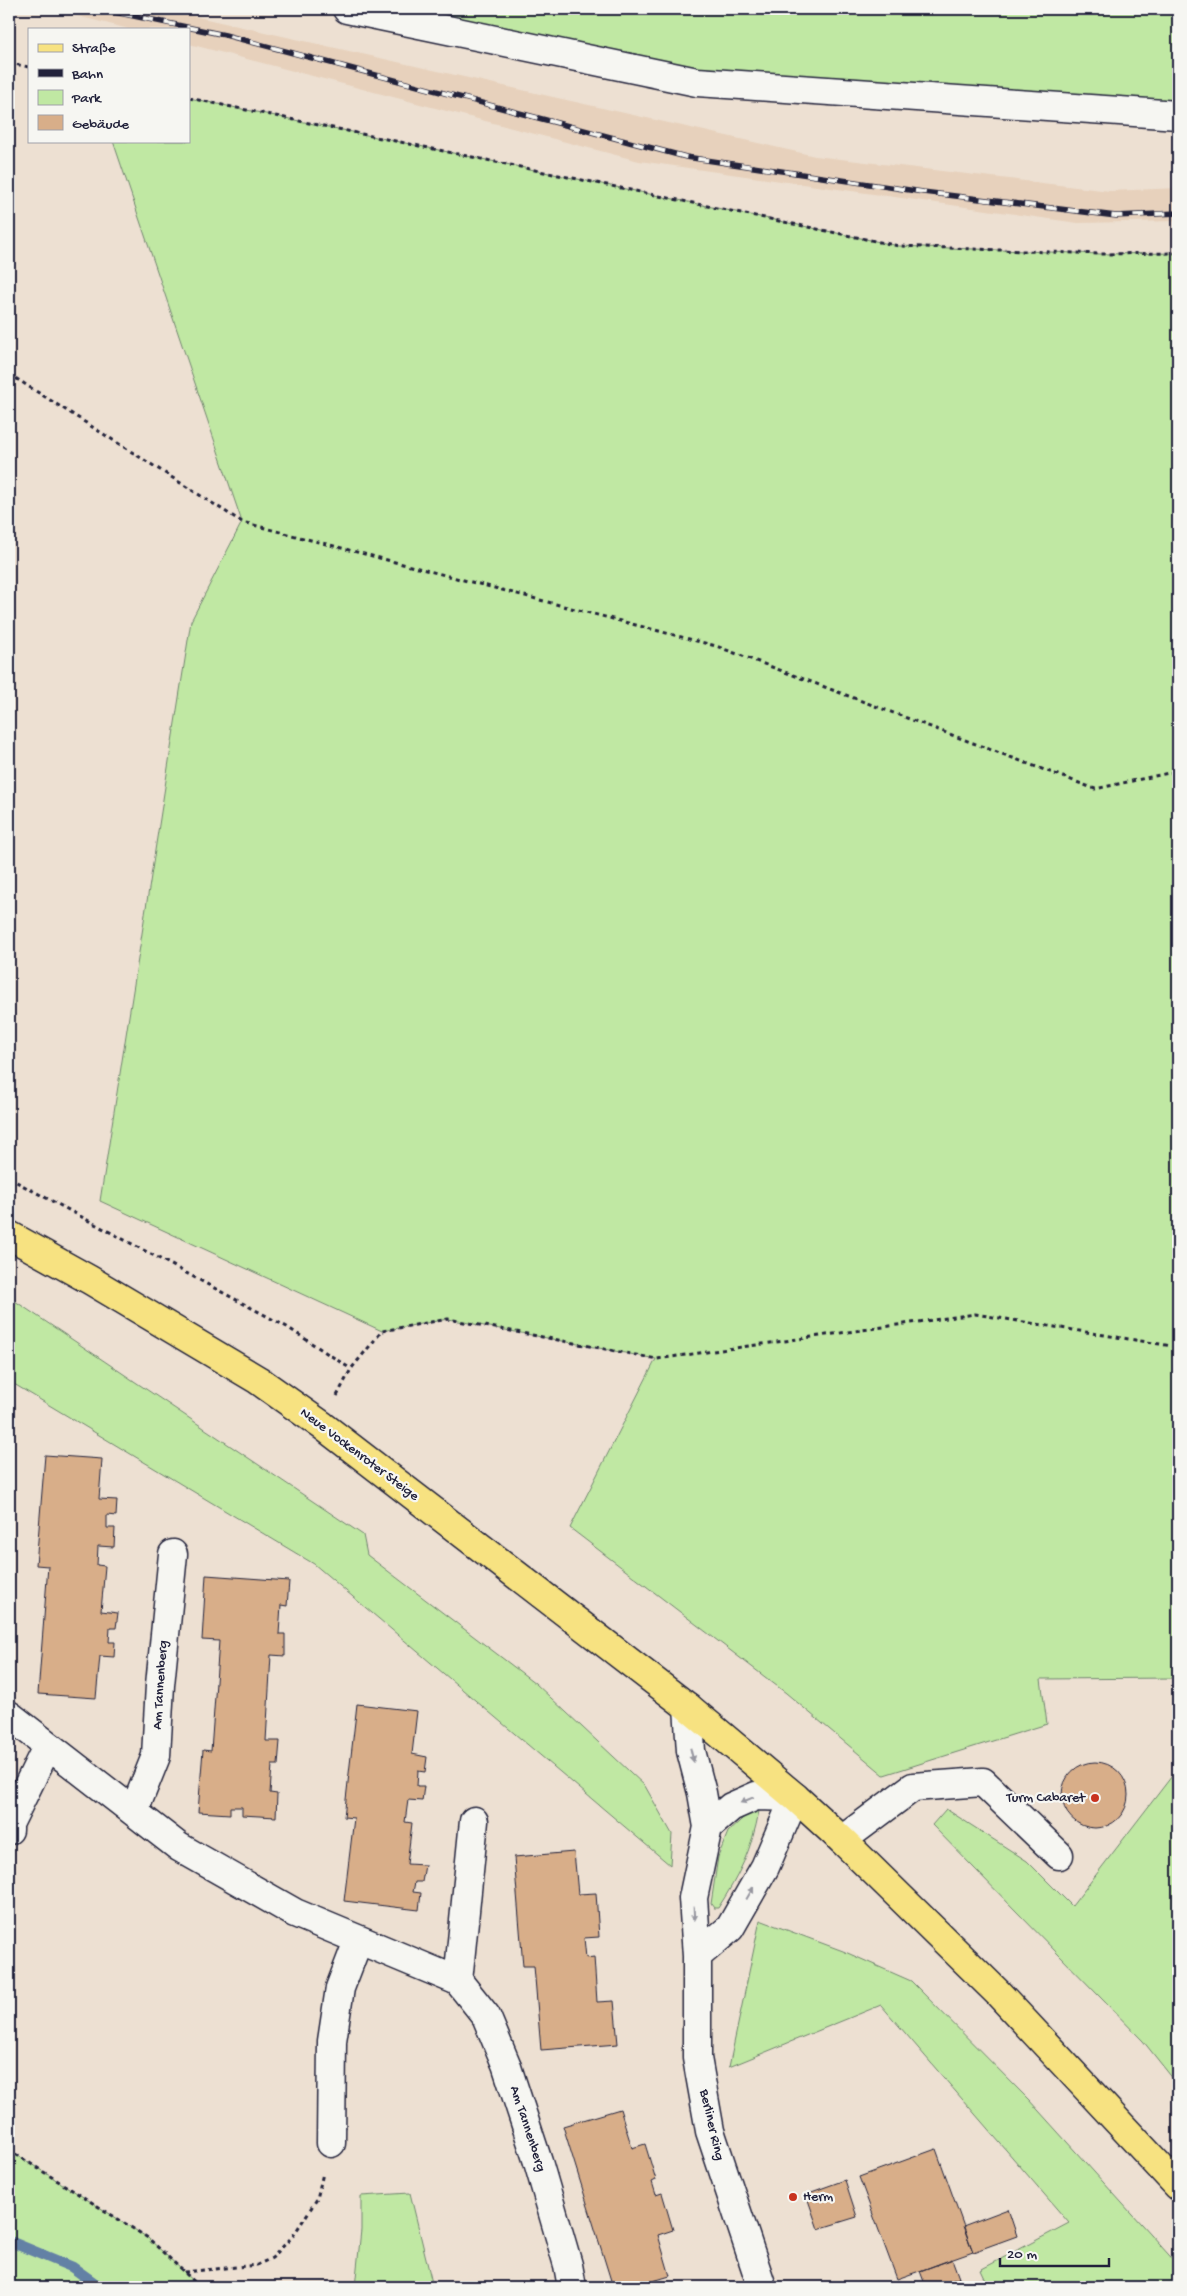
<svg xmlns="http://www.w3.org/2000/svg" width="1187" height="2296" font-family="'Gochi Hand',sans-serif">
  <rect width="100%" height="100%" fill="#ede0d2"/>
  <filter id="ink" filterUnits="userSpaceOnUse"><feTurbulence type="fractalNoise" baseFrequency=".02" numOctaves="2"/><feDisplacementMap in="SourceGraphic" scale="10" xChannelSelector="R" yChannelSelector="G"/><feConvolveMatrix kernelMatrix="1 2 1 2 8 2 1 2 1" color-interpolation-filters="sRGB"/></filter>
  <g filter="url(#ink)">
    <path fill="#e7d1bc" d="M50 9H162L815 156 1110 191 1178 188V221L1078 223 639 161 189 44V29H129Z"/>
    <path fill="#c0e8a3" stroke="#71856f" d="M347 9H1178V115L697 82Z
      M189 98 899 246 1100 254 1178 253V1668L1176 1678 1041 1679 1047 1724 884 1775 786 1693 570 1528 656 1359 448 1319 382 1331 100 1201 191 621 242 522 113 141H189Z
      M9 1297 363 1535 367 1555 535 1683 645 1786 672 1834 670 1865 314 1564 9 1381Z
      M1178 1771V2085L1143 2041 932 1825 946 1809 1027 1861 1072 1906 1175 1772Z
      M754 1808 759 1811C752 1849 739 1876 718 1908H714L711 1904 718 1857 728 1832Z
      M760 1920 843 1951 911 1981 1029 2100 1178 2265V2287H988L980 2270 1069 2223 881 2005 729 2067Z
      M9 2150 148 2238 200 2287H23L9 2279Z
      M410 2193 433 2287H355L361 2230V2196Z"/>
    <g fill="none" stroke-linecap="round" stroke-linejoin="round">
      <path stroke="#6481a5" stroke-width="11" d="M9 2241 72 2267 100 2287"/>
    </g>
    <path fill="#d8ae89" stroke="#22223b" d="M45 1455 102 1459 99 1499 117 1500 116 1516 107 1515V1528H115L114 1547 98 1546 97 1565 105 1566 101 1611 118 1613 116 1628H110L109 1642H115L114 1657 100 1656 96 1698 38 1694 48 1566 36 1565Z
      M206 1575 289 1581 287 1606 281 1605 279 1634H285V1656L271 1655 266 1741H280L278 1765H272L270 1793 277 1794 276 1817 242 1815V1807H230V1814L198 1812 203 1750 211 1751 219 1641 202 1640Z
      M357 1704 417 1711 412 1754 427 1757 425 1772 418 1771 417 1786H424L422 1801 408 1800 405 1822 412 1823 407 1864 425 1865 422 1882H415L413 1892 421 1893 419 1910 344 1901 354 1818 344 1817Z
      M1062 1795a33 33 0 1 1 66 0a33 33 0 1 1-66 0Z
      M574 1852 578 1894 596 1893 599 1937 584 1938 586 1958 594 1957 597 2002 614 2001 618 2044 541 2050 534 1966H523L514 1857Z
      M620 2109 632 2148 645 2144 656 2180 652 2182 656 2195 662 2193 673 2230 658 2235 670 2276 633 2287H613L563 2126Z
      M936 2149 973 2252 897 2279 859 2177Z
      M845 2180 857 2217 818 2229 806 2194Z
      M1008 2209 1017 2236 973 2252 963 2226Z
      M952 2259 959 2278 933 2287H926L920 2271Z
      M959 2278 962 2287H933Z"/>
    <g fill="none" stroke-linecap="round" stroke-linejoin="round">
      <g stroke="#22223b" stroke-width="31">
        <path id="minor" d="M347 9 697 82 1178 115
          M688 1707 691 1751 702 1793 708 1827 693 1898 697 1956V2058L710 2131 762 2287
          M9 1715 179 1847 295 1913 458 1981
          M134 1811 156 1756 160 1685 173 1554
          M474 1821 458 1981 486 2016 506 2064 538 2162 568 2265 572 2287
          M9 1830V1824L47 1747
          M842 1840 913 1787 983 1782 1059 1855
          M697 1956 730 1928 765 1867 795 1797 756 1796 731 1807 708 1827
          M331 2143 332 2041 340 1988 358 1941"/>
      </g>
      <g stroke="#22223b" stroke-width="31">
        <path id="major" d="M9 1235 90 1280 258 1380 323 1426 688 1707 795 1797 842 1840 998 1993 1178 2186"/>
      </g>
      <path stroke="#22223b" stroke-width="3" stroke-dasharray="4 4" stroke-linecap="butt" d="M9 63 29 67
        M189 98 899 246 1100 254 1178 253
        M9 374 242 522 716 646 1095 789 1178 771
        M9 1178 287 1327 351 1369
        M337 1396 351 1369 382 1331 448 1319 657 1359 975 1314 1178 1347
        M9 2150 148 2238 200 2287
        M184 2272 257 2265 272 2258 293 2236 317 2199 323 2173"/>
      <use href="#minor" stroke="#f6f6f2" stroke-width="28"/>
      <use href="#major" stroke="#f7e281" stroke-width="28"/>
      <g stroke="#22223b" stroke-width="5.5">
        <path id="rail" d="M100 9 225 35 686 157 923 192 1116 216 1178 213"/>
      </g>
      <use href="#rail" stroke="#f6f6f2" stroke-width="4" stroke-dasharray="11" stroke-linecap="butt"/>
    </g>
    <defs><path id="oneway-solid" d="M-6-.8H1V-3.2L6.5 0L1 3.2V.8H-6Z" transform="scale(1.25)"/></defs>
    <g fill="#9797a0">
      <use href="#oneway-solid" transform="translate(692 1755) rotate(77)"/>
      <use href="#oneway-solid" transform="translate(747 1800) rotate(157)"/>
      <use href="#oneway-solid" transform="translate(750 1893) rotate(-60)"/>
      <use href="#oneway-solid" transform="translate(694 1914) rotate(87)"/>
    </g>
  </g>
  <g fill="#c8321e" stroke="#f6f6f2" stroke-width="2">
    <circle cx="1095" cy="1798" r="5"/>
    <circle cx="793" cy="2197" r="5"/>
  </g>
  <g text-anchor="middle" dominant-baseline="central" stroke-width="4.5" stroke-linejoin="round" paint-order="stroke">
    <g font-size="14" fill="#22223b" stroke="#f6f6f2">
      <text transform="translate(359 1455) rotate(37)">Neue Vockenroter Steige</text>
      <text transform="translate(161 1685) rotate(-86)">Am Tannenberg</text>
      <text transform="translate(711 2125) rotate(77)">Berliner Ring</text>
      <text transform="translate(527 2129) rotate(72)">Am Tannenberg</text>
    </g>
    <g font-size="14" fill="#22223b" stroke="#f6f6f2" text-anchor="end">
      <text x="1085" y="1798">Turm Cabaret</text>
      <text x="803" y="2197" text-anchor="start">Herm</text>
    </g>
  </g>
  <rect width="1187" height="2296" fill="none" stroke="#f6f6f2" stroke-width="30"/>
  <rect x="15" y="15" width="1157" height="2266" fill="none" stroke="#22223b" stroke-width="2" filter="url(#ink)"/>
  <rect x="28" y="28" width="162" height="115" fill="#f6f6f2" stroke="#a1a1a9"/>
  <rect x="38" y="44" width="25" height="8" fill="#f7e281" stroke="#a1a1a9"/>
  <text x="72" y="52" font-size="15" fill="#22223b">Straße</text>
  <rect x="38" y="69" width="25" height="8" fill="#22223b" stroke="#a1a1a9"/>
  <text x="72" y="78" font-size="15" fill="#22223b">Bahn</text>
  <rect x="38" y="90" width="25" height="15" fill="#c0e8a3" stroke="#a1a1a9"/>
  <text x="72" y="102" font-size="15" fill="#22223b">Park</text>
  <rect x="38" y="115" width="25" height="15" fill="#d8ae89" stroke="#a1a1a9"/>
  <text x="72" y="128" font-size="15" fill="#22223b">Gebäude</text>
  <path d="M1000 2258v8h109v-8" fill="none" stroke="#22223b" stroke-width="2.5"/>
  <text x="1007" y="2258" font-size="15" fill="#22223b" stroke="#f6f6f2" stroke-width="4" paint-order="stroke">20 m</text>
</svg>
